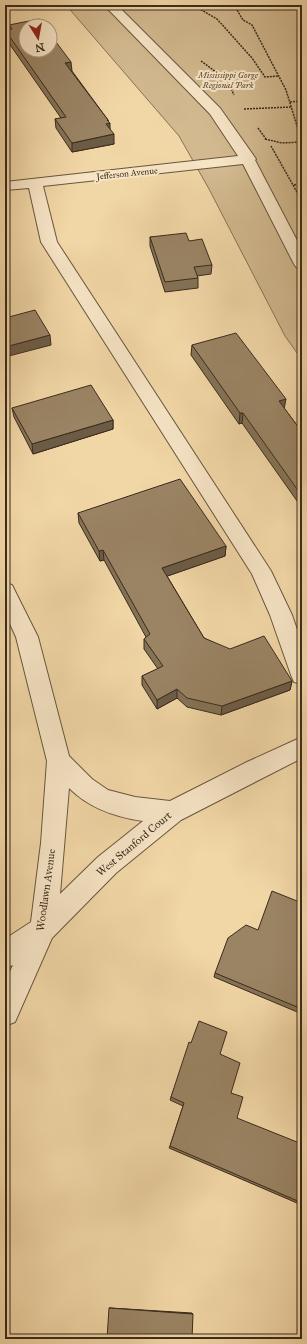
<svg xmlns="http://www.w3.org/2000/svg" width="307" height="1344" font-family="'IM FELL Great Primer',serif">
  <rect width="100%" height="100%" fill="#f1d6a6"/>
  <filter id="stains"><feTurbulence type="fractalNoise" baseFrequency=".005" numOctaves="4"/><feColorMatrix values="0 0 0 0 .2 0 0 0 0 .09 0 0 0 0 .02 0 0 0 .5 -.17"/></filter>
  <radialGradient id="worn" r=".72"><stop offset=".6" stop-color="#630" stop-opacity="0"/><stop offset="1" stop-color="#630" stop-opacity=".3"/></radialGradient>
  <path fill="#d2b98f" stroke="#867256" d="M66 5H302V360L285 336 209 189 179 136Z"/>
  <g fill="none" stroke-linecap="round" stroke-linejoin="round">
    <g stroke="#68563f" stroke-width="2">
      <path id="minor" d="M104 5H117L220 108 256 159 255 160 302 250V269L296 267 294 264 243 164 43 186 57 242 271 571 292 615 302 644V684L294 682 291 675 270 615 252 574 41 242 29 188 5 190V182L238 156 210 114Z
        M5 583 12 585 38 637 69 756 92 779 108 790 135 797 170 801 247 762 302 737V758L181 820 116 873 52 938 15 1022 5 1026V982L13 965 5 968V939L31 922 41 843 47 761 16 637 5 613ZM69 788C89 808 115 817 143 821L98 857 60 894Z"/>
    </g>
    <path stroke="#3b2b1d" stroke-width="1.5" stroke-dasharray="2 1" stroke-linecap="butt" d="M193 5 217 19 252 58 265 77 278 76
      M234 5 243 20 252 25 286 90 302 142
      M201 61 227 80 234 95
      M290 102 302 101
      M244 109 291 107
      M258 128 266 139
      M265 139 282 143 302 142
      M271 146 302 201
      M294 185 302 183"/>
    <use href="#minor" fill="#f6e4c5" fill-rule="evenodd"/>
  </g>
  <path fill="#847256" stroke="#3b2b1d" d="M9 25 72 71 108 120 110 129 114 144 72 152 56 128 55 119 61 118 6 39 5 30H9Z
    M150 237 189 241 212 265 211 274 197 276 198 278V288L165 292 150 246Z
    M192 345 284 408 302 432V508L242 423 239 424 191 355Z
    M12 408 113 420V429L33 454 14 417Z
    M78 513 226 546 225 556 167 576 204 638 292 681 290 690 221 715 187 707 177 698 157 709 142 685V676L158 669 144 649V639L146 637 104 560 100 561 79 523Z
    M302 903V1014L214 977 215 973 258 930Z
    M191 1043 220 1054 231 1093 237 1118 300 1202 297 1203 169 1148 170 1146 183 1106 170 1100 171 1097Z
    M109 1308H110L192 1313 193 1314Z"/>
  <path fill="#6c5c46" stroke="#3b2b1d" d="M71 62 72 71 66 72 65 63Z
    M107 120H108L109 124 110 123V133L106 124Z
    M114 134V144L72 152V143Z
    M50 335 51 345 5 357V347Z
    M286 399 284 410 279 401Z
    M240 413H243L242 423 239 424Z
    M113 420V429L33 454 32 444Z
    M226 546 225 556 162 578V568Z
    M103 550 104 560 100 561 99 551Z
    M292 681 290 690 221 715 222 706Z
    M177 689V698L157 709V700Z"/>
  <path fill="#9a8464" stroke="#3b2b1d" d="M39 19 44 26H26V50H50V34L71 62 65 63 108 120H107L110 123 106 124 114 134 72 143 55 119 66 117 5 30 12 29 9 25Z
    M186 233 189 241 202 239 212 265 194 267 198 278 165 282 150 237Z
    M35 310 50 335 5 347V318Z
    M236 333 286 399 279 401 302 432V496L243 413H240L192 345Z
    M91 385 113 420 32 444 12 408Z
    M180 479 226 546 162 568 204 638 230 649 264 636 292 681 222 706 187 698 177 689 157 700 142 676 163 666 144 639 150 634 103 550 99 551 78 513Z
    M272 891 302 903V1009L215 973 228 938 246 925 258 930Z
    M199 1021 227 1032 220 1054 240 1063 231 1093 243 1097 237 1118 302 1144V1195L300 1202 170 1146 184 1103 171 1097 189 1042 191 1043Z
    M109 1308 193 1314 192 1339H107Z"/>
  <g text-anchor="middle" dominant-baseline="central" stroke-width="4" stroke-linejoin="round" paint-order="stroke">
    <g font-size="9" font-style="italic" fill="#594734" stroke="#f6e4c5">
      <text x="228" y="74">Mississippi Gorge<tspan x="228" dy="10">Regional Park</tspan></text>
    </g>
    <g font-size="9" fill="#3b2b1d" stroke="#f6e4c5">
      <text transform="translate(127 173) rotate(-6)">Jefferson Avenue</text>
    </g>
    <g font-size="11" fill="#3b2b1d" stroke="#f6e4c5">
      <text transform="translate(134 844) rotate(-40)">West Stanford Court</text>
      <text transform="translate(46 890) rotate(-82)">Woodlawn Avenue</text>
    </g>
  </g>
  <rect width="307" height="1344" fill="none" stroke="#f1d6a6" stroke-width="20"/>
  <rect x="6" y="6" width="295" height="1332" fill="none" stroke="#3b2b1d" stroke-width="2"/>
  <rect x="10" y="10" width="287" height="1324" fill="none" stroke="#3b2b1d"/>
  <g transform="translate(38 38) rotate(169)"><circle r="19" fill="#f6e4c5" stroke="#ab9a82"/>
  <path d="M0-3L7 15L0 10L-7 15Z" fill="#8f2418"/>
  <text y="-6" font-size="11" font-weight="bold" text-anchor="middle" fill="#3b2b1d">N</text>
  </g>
  <rect width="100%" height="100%" filter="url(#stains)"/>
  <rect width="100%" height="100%" fill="url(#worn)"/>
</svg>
